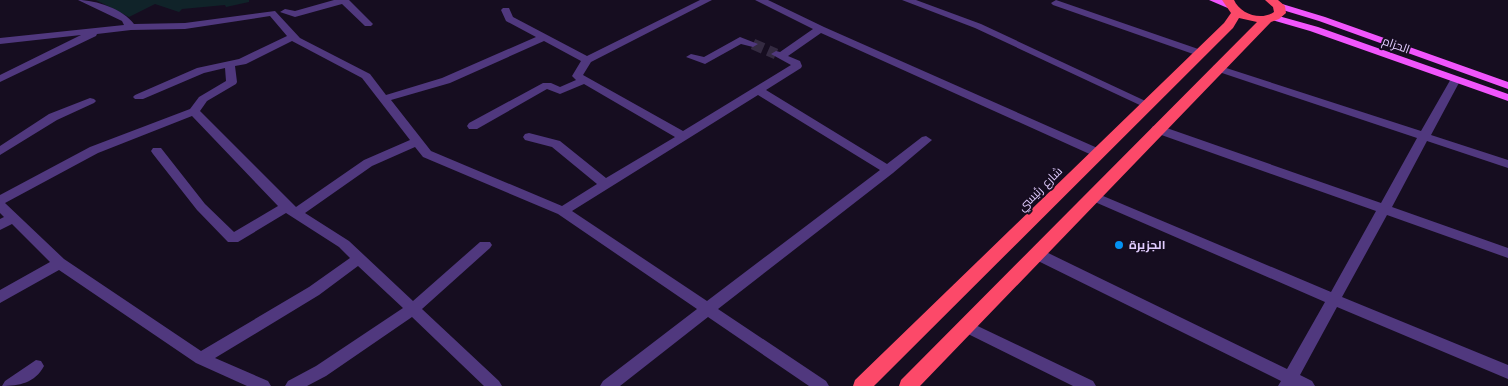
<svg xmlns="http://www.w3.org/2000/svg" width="1508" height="386" font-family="'Work Sans',Cairo,sans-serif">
  <rect width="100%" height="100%" fill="#160d20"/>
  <path fill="#102329" d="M96 0H249V2L226 7 225 5 182 9 179 12 155 4 129 17Z"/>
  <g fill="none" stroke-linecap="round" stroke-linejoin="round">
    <path stroke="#342a41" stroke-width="11" stroke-dasharray="11 5.5" stroke-linecap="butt" d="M753 44 776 54"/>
    <path fill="#50387e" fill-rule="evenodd" d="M78 0C96 0 123 9 134 24L185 23 275 11 300 38 370 74 386 95 442 78 536 37 506 21 501 10 503 8H509L513 17 587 56 700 0H712L591 62 583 75 683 131 791 65 771 54 776 51 780 52 813 29 755 0H768L824 27 1102 150 1104 153 1102 156H1094L821 33 788 56 800 61 802 66 801 68 766 90 887 164 922 137 926 136 932 140 893 173 718 309 826 381 829 386H809L708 317 620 386H600L603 381 697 309 558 214 423 157 415 147 372 166 305 213 349 241 413 301 480 242H490L492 245 490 248 422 309 499 381 502 386H484L412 317 326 376 307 386H285L288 381 316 366 403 308 358 266 319 295 215 358 268 381 271 386H247L196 363 59 270 0 303V290L50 262 12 224 0 230V219L4 217 0 213V195L90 147 190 109 199 97 226 81 225 68 204 73 143 99H135L133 97 135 95 197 68 239 59 287 36 270 16 185 29 131 30 97 34 96 36 0 82V75L81 35 0 44V38L124 25 122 21ZM292 41 362 78 410 140 364 160 296 207 200 111 207 101 236 84 237 82 235 66 246 64ZM544 41 581 61 572 76 576 80 560 87 551 83H543L469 123 467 126 469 129H477L547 89 560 94 584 84 675 137 606 178 560 141 529 133 525 134 523 137 525 140 552 147 597 184 562 206 431 151 391 100 450 83ZM758 95 880 170 707 301 572 211ZM192 116 278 206 234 232 205 204 161 148H153L151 151 153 154 197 210 228 242H238L286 213 339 247 350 258 309 287 201 351 64 259 5 203 98 153Z
      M334 0H349L373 24 371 26H365L342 4 295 17 280 12 285 9 295 11Z
      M902 0H916L981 24 1154 105 1152 107H1144L975 28Z
      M1056 0 1204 51 1205 53 1204 55H1196L1053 5 1051 3Z
      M740 37 758 44 753 47 741 44 705 64 686 57 691 54 704 57Z
      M1217 65 1421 131 1452 77H1460L1461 79 1431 135 1508 160V168L1427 141 1392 207 1508 248V258L1387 215 1342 297 1508 365V379L1337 307 1300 375 1312 381 1315 386H1278L1281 381 1032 258 1030 254 1032 250H1042L1287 369 1325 302 1088 199 1086 196 1092 192 1096 193 1331 292 1376 211 1153 132 1151 129 1153 126H1161L1381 203 1417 138 1213 70V66Z
      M90 98 94 99 96 101 94 103 57 120 0 155V146L49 114Z
      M965 320 1093 381 1096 386H1073L960 330 958 326 960 322Z
      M36 360 41 361 44 366C35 383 19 386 2 386L5 381Z"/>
    <path fill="#f155fc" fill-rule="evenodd" d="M1209 0H1223L1235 6 1230 9Z
      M1279 3 1325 17 1508 82V89L1319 21 1276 8 1274 6Z
      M1275 15 1318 27 1508 94V101L1310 31 1272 20 1270 18Z"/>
    <path fill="#fc4969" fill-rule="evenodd" d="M1222 0H1234C1240 14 1261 21 1274 12L1273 7 1265 0H1278L1285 6 1286 13 1279 19 1271 22 920 386H899L901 380 1257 22 1239 18 1233 28 874 386H853L855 380 1224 23 1231 13Z"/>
  </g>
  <circle fill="#0492f3" stroke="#160d20" stroke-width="2" cx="1119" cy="245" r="5"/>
  <g text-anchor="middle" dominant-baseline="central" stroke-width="4" stroke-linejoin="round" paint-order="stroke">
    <g font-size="12" fill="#e1ccfe" stroke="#160d20">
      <text transform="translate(1396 45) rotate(20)">الحزام</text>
      <text transform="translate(1040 189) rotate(-45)">شارع رئيسي</text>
    </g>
    <g font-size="12" font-weight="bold" fill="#e1ccfe" stroke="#160d20" text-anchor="start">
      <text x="1129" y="245">الجزيرة</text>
    </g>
  </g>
</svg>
